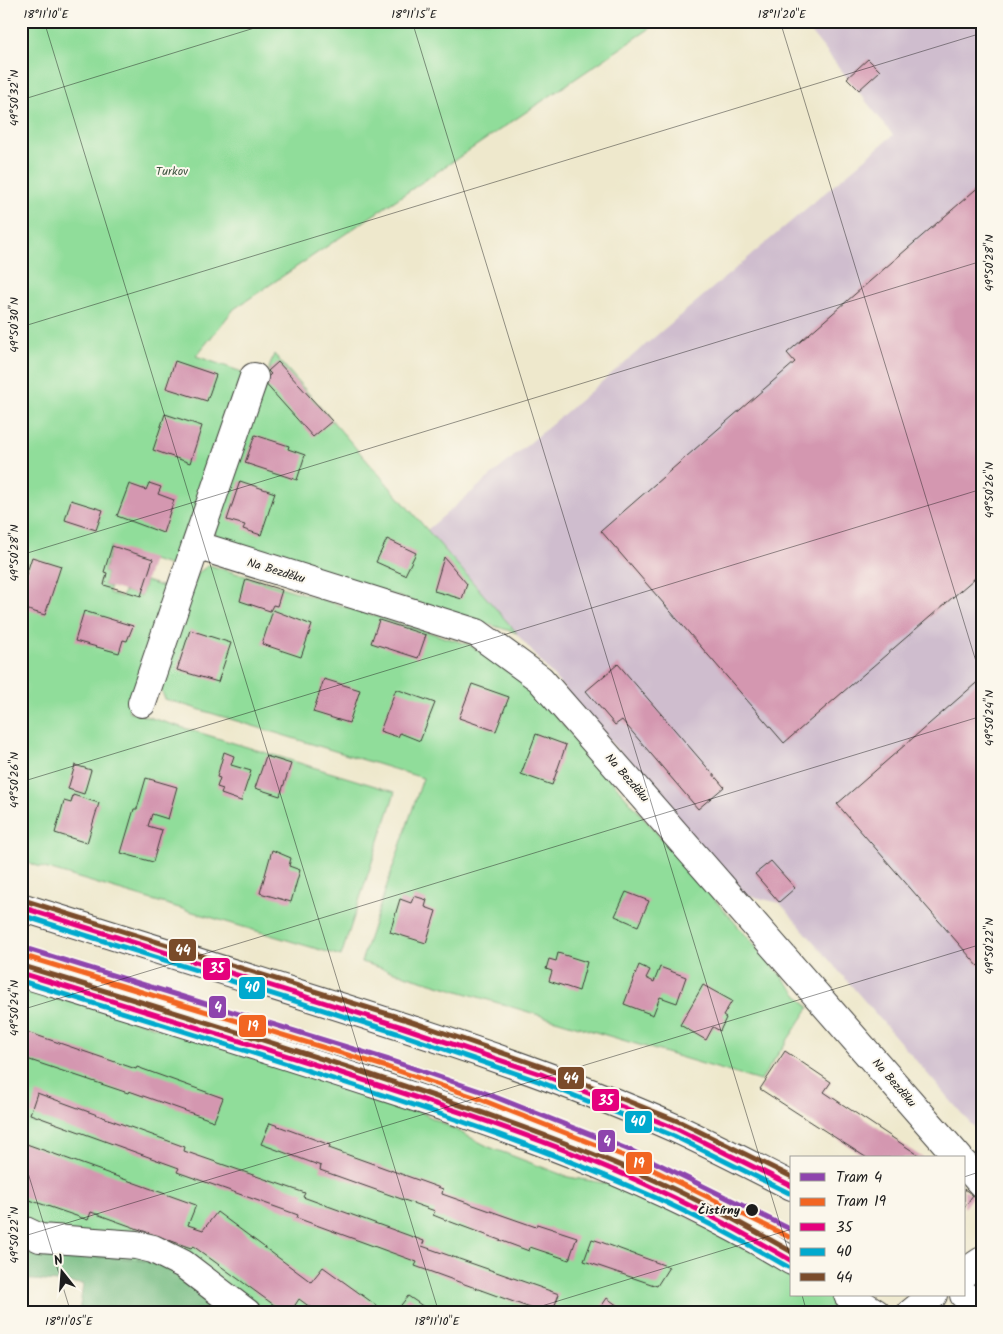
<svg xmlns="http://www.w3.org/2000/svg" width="1003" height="1334" font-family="Kalam,sans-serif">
  <rect width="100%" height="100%" fill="#fbf7ec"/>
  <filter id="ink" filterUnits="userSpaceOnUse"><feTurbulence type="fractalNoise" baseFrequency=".02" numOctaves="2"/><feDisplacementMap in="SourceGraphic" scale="10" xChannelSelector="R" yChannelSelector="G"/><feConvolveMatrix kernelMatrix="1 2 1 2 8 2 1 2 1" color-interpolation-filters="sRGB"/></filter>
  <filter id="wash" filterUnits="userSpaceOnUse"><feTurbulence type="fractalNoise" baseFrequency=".0096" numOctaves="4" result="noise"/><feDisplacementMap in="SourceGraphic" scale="20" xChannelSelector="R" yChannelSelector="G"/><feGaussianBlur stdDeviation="1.12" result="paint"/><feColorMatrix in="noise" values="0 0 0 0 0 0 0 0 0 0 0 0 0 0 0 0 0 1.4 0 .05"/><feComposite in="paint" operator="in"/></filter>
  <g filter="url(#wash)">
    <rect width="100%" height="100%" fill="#eee8cc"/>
    <path fill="#cfbdce" d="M802 21H982V1137L780 903 742 894 427 530 893 135Z"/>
    <path fill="#90dd9a" stroke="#567c5b" d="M21 21H661L234 309 196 356 245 373 178 568 111 547 104 572 107 573 104 585 110 587 109 593 122 597 124 591 141 596 146 581 170 589 128 711 395 792 341 956 21 861Z
      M274 354 517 633 220 542 213 529Z
      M209 565 470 645 530 687 809 1008 760 1081 361 962 423 778 165 699 159 686 198 573Z
      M21 985 411 1107 489 1147 568 1177 621 1186 689 1218 792 1273V1295C812 1295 836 1290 846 1313H227L164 1265 134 1259 49 1254 21 1255Z"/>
    <path fill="#74bc82" stroke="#486c4f" d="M49 1254 134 1259 164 1265 227 1313H79L83 1284 21 1279V1255Z"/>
    <g id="blocks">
      <path fill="#d497b0" d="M868 59 880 71 859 90 847 78Z
        M982 184V572L784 743 601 531 795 362 787 353Z
        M175 361 216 375 207 401 166 388Z
        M278 362 332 421 313 437 263 381 271 374 268 371Z
        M165 414 202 426 190 463 153 450Z
        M255 435 289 446 288 449 305 455 297 480 245 463Z
        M240 481 275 493 261 535 243 529 245 525 227 520Z
        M149 483 161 487 158 494 174 500 163 533 117 516 129 484 146 490Z
        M71 500 103 510 96 530 65 520Z
        M387 539 416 553 405 575 376 562Z
        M112 546 153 559 141 596 104 585 107 573 104 572Z
        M32 557 61 566 45 615 21 608V590Z
        M444 557 467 584 462 599 434 591Z
        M246 579 282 590 277 606 273 605 270 611 240 601Z
        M273 610 312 625 301 657 262 644Z
        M84 611 133 626 127 641 123 640 119 653 75 641Z
        M379 620 426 635 418 658 371 643Z
        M190 630 231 643 218 682 177 670Z
        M618 664 724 787 698 809 622 720 615 725 586 691Z
        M982 678V963L978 966 837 804Z
        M324 679 360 690 349 723 313 712Z
        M472 684 509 697 496 731 459 718Z
        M396 689 435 703 420 741 400 733 398 737 380 731Z
        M536 734 566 745 552 785 521 774Z
        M224 752 234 756 231 765 251 771 241 801 221 794 223 789 217 787 220 778 217 777Z
        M266 756 291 764 280 796 255 788Z
        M75 765 91 770 84 794 68 789Z
        M146 778 177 787 168 819 152 814 148 826 162 830 153 862 121 853 134 809H137Z
        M73 795 99 803 87 843 55 833 64 801 71 803Z
        M272 850 291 858 289 866 300 870 291 902 260 893Z
        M771 861 795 888 779 902 755 874Z
        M626 892 649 901 638 926 615 916Z
        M414 896 427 900 425 907 436 911 426 943 390 932 400 899 411 903Z
        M558 953 587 962 579 991 549 981 552 971 546 969 549 959 556 961Z
        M639 965 650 970 646 978 654 982 660 967 686 977 677 1003 660 997 653 1015 624 1004Z
        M703 985 732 1001 723 1016 726 1018 720 1031 713 1027 706 1040 680 1025Z
        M21 1030 136 1069 137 1067 223 1098 214 1121 129 1091 128 1093 21 1057Z
        M785 1051 831 1082 824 1092 923 1158H867L760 1089Z
        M37 1093 185 1147 184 1151 305 1193 303 1197 424 1241 422 1246 559 1294 552 1313H544L415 1266 417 1262 297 1218 298 1215 287 1211 177 1172 179 1168 30 1114Z
        M270 1123 330 1145 329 1148 443 1189 442 1194 536 1227 537 1224 577 1237 569 1260 530 1247 529 1251 443 1219 433 1215 435 1211 320 1170 321 1166 261 1144Z
        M21 1142 196 1205 188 1225 203 1230 217 1212 311 1282 323 1267 387 1313H318L299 1299 290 1313H285L193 1246 191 1248 91 1212 88 1220 21 1197Z
        M964 1189 973 1195 964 1208Z
        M592 1239 601 1242 669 1267 657 1286 584 1261Z
        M408 1296 417 1302 432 1313H395Z
        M607 1298 625 1311 624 1313H597Z"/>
    </g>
  </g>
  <g filter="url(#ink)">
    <use href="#blocks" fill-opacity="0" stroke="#3c3b36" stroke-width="1"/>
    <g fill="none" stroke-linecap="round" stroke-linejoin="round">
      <g stroke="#3c3b36" stroke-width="30">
        <path id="minor" d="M196 545 254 377
          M142 703 196 545 477 633 540 679 959 1158
          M21 907C117 937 213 967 309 997 433 1036 558 1076 677 1129 716 1147 754 1167 792 1186
          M21 973C141 1010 262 1047 381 1086 523 1132 664 1183 792 1261
          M964 1164 982 1184
          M21 1229 40 1238 136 1245 153 1249 183 1264 247 1313
          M964 1273 982 1261
          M848 1295 876 1313
          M964 1295 982 1309
          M911 1313 933 1295"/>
      </g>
      <use href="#minor" stroke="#fff" stroke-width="28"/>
      <g stroke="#fbf7ec" stroke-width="9">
        <path id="bus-1" d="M21 907 402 1027 541 1074 677 1129 792 1186
          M21 973C123 1004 225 1036 326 1068 433 1103 542 1137 645 1184 695 1207 744 1233 792 1261"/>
      </g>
      <g stroke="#fbf7ec" stroke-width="9">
        <path id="bus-2" d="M21 915 400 1034 538 1081 674 1136 789 1193
          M21 981C122 1012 224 1043 324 1076 431 1110 536 1145 638 1190 690 1212 739 1239 788 1267"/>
      </g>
      <g stroke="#fbf7ec" stroke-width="9">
        <path id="bus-3" d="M23 900 404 1019 543 1067 680 1122 792 1177
          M23 966C132 999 242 1033 350 1068 450 1101 549 1134 645 1176 696 1198 744 1225 792 1252"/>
      </g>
      <use href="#bus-1" stroke="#e5007d" stroke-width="5"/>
      <use href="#bus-2" stroke="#00a9ce" stroke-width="5"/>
      <use href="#bus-3" stroke="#7a4b2a" stroke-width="5"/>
      <g stroke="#fbf7ec" stroke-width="9">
        <path id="tram-1" d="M21 947 389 1060 480 1091 632 1151 792 1230"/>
      </g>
      <g stroke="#fbf7ec" stroke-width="9">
        <path id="tram-2" d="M21 955 387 1067 477 1098 629 1158 789 1237"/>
      </g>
      <use href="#tram-1" stroke="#8e44ad" stroke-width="5"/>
      <use href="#tram-2" stroke="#f26522" stroke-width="5"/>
    </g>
  </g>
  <path fill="none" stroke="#1c1c1c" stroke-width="1" stroke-opacity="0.45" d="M44 21 439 1313M412 21 792 1263M780 21 982 681M21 100 277 21M21 327 982 33M21 555 982 261M21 782 982 489M21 1010 982 716M21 1150 71 1313M964 1177 982 1171M21 1237 982 944M802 1295 807 1313M519 1313 792 1229"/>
  <circle fill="#1c1c1c" stroke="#fbf7ec" stroke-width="2" cx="752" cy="1210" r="7"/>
  <g text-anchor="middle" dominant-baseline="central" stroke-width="4" stroke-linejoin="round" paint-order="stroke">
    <g font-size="12" fill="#3f5642" stroke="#fbf7ec">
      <text x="172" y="171">Turkov</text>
    </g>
    <g font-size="12" fill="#1c1c1c" stroke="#fbf7ec">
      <text transform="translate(276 571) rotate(17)">Na Bezděku</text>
      <text transform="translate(627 778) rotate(49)">Na Bezděku</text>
      <text transform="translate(894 1083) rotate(49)">Na Bezděku</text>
    </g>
    <g font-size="12" font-weight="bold" fill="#1c1c1c" stroke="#fbf7ec" text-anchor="end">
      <text x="740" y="1210">Čistírny</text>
    </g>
  </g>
  <g stroke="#fbf7ec" stroke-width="2">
    <rect x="168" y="938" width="29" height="24" rx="5" fill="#7a4b2a"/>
    <rect x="202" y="957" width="29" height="24" rx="5" fill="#e5007d"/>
    <rect x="238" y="976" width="28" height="24" rx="5" fill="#00a9ce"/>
    <rect x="208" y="995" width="19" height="24" rx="5" fill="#8e44ad"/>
    <rect x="238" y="1014" width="29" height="24" rx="5" fill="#f26522"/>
    <rect x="557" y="1066" width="28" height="24" rx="5" fill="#7a4b2a"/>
    <rect x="591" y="1088" width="29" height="24" rx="5" fill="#e5007d"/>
    <rect x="624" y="1110" width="29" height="24" rx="5" fill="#00a9ce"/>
    <rect x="597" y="1129" width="19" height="24" rx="5" fill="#8e44ad"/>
    <rect x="625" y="1151" width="28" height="24" rx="5" fill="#f26522"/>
  </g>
  <g font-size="14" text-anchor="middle" font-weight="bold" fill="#fff">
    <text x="183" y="955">44</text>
    <text x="217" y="973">35</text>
    <text x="252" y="992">40</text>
    <text x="218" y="1012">4</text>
    <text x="253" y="1031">19</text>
    <text x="571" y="1083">44</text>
    <text x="606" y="1105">35</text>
    <text x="638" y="1126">40</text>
    <text x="607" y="1146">4</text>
    <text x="639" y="1168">19</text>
  </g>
  <rect width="1003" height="1334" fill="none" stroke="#fbf7ec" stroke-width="55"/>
  <rect x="790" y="1156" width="175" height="140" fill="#fbf7ec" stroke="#a29f99"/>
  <rect x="800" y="1173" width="25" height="8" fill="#8e44ad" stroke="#a29f99"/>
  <text x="836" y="1182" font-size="15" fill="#1c1c1c">Tram 4</text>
  <rect x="800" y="1198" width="25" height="8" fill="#f26522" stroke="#a29f99"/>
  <text x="836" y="1206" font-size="15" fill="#1c1c1c">Tram 19</text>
  <rect x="800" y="1223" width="25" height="8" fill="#e5007d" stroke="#a29f99"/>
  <text x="836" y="1232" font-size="15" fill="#1c1c1c">35</text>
  <rect x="800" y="1248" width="25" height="8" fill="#00a9ce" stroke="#a29f99"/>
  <text x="836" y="1256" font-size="15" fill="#1c1c1c">40</text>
  <rect x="800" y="1273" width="25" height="8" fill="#7a4b2a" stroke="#a29f99"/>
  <text x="836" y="1282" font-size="15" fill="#1c1c1c">44</text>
  <g transform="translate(62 1272) rotate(343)" stroke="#fbf7ec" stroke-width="4" paint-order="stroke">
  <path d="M0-4L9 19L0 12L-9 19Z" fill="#1c1c1c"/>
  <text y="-8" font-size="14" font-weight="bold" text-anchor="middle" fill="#1c1c1c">N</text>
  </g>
  <rect x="28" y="28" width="948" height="1278" fill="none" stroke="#1c1c1c" stroke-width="2"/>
  <g font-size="12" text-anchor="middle" fill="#1c1c1c">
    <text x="46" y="18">18°11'10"E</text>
    <text x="414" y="18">18°11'15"E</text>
    <text x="782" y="18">18°11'20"E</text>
    <text transform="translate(14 98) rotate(-90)" y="4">49°50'32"N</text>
    <text transform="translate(989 263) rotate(-90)" y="4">49°50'28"N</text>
    <text transform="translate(14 325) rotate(-90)" y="4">49°50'30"N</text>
    <text transform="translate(989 490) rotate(-90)" y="4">49°50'26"N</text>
    <text transform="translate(14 553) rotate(-90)" y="4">49°50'28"N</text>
    <text transform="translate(989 718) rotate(-90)" y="4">49°50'24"N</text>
    <text transform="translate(14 780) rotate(-90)" y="4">49°50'26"N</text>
    <text transform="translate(989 946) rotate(-90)" y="4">49°50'22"N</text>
    <text transform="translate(14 1008) rotate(-90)" y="4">49°50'24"N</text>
    <text transform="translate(14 1235) rotate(-90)" y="4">49°50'22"N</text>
    <text x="69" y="1325">18°11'05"E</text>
    <text x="437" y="1325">18°11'10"E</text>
  </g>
</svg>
